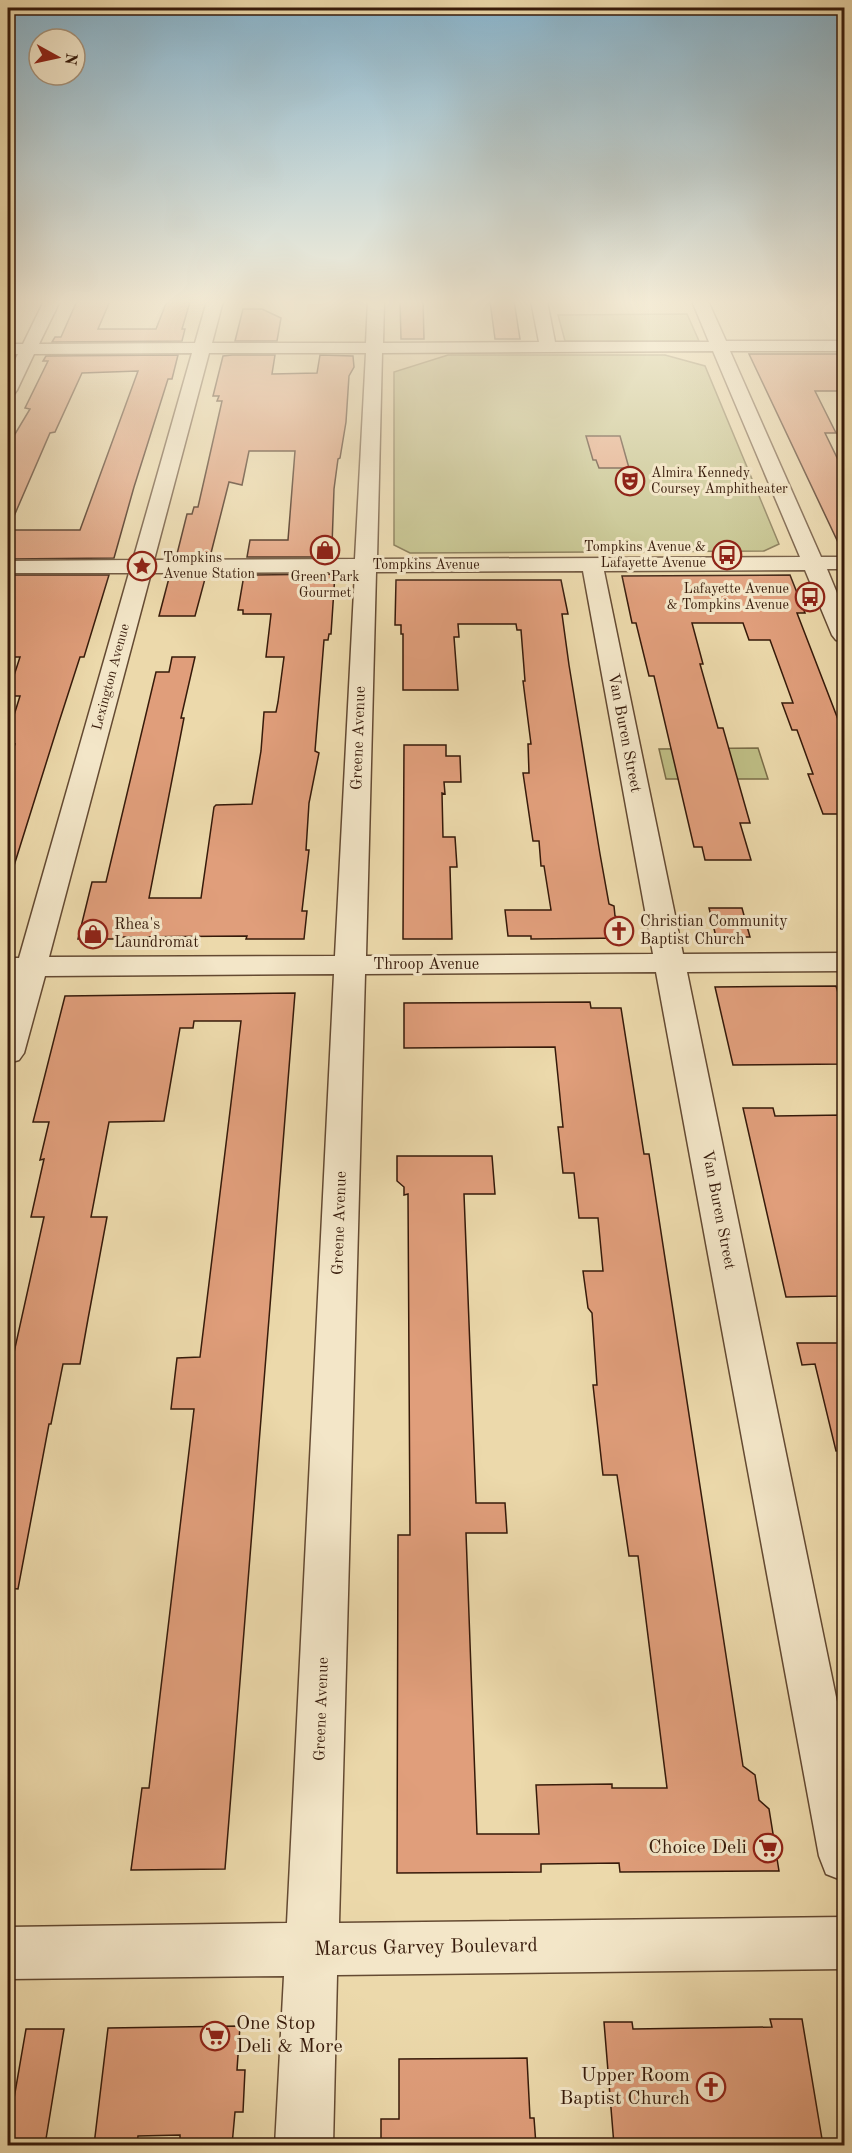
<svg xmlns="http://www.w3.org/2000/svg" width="852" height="2153" font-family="'Old Standard TT',serif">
  <rect width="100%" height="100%" fill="#ecd9ab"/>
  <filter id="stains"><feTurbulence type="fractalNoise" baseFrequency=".00333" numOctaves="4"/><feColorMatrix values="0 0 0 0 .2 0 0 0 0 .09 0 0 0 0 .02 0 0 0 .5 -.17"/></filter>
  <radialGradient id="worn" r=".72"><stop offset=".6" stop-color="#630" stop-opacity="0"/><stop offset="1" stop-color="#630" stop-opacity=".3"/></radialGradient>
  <path fill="#bebd84" stroke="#7a6c47" stroke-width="1.5" d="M687 314 699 341H565L558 315Z
    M448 355H665L705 366 779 544 764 551 410 553 394 545V372Z
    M758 748 768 779H666L659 749Z"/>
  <path fill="#e09e7b" stroke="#361a0a" stroke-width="1.5" fill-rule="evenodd" d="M77 301H110L98 329H156L167 301 190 302 182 329H185L182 341 52 342 55 337H61Z
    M400 301H423L424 339H401Z
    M490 301H514L520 339H495Z
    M243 309H262L281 318 277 341H235Z
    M749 354H844V391H815L836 433H825L844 472V555Z
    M178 355 172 379H168L134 487 114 558 8 559V454L12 444H9L30 409 25 408 48 361H43L46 356ZM138 371 80 530H8L50 433 55 432 82 373Z
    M232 355H275L272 374 317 373 320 355 353 356 354 367 349 376 346 422 340 458 338 459 334 489 332 546H338L337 557H247L250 540H288L295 451H249L242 485 229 482 210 557 176 558 187 514H192L194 507H198L208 463 222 401H217L219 396H213L223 356Z
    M586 436H620L629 468H599L596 460H593Z
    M335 574 331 634H329L328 640H324L315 751 319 753 309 803 306 850H309L302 911H307L304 939H246L247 936 119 937 114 939H78L92 882H106L156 672H169L172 657H195L181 718H184L149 898H201L214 807 216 805 252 804 261 751 264 712H276L278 702 284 657H266L271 614H243V610H238L244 575Z
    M8 575H109L84 657H80L59 722 12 872 8 871V764L15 744H9L13 728H10L20 696H8V694L20 657H8Z
    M172 575H206L195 616H159L169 578Z
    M790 575 805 613H797L844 735V814H823L808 774H813L797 730H792L782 703H793L770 640H749L743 623H692L703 664H700L718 728H723L750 823H740L751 860H705L702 847H694L654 676H649L636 623H632L622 576Z
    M396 580H561L568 614H562L569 665 600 854 609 904 614 906 615 916 621 919 624 938 531 939V936H508L505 910H551L544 866H541L539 841H533L523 773H529L528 744H531L523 681H525L521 630H517L516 624H458L459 637H454L458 690H403V634H401V625H395Z
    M404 745H446V756H460L461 782H444L445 794 442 793 443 837H455L457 867H450L452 939H403Z
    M709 908H742L750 937H716Z
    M836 986 844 1013V1064L733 1065 715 987Z
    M295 993 225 1869 131 1870 142 1788H149L194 1409H171L177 1358 200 1357 241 1021H194L193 1028H180L164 1121 109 1122 91 1217H107L88 1319 80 1364H63L51 1424H49L18 1589 8 1588V1367L11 1366 44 1217H31L44 1159 40 1160 49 1122H33L65 996Z
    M590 1002 591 1008H621L644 1154H649L743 1766 755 1775 759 1800 769 1809 779 1871 620 1872 619 1863 541 1864V1872L397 1873 398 1535H410L408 1194 404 1195V1187L397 1181V1156H492L495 1194H464L476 1503H505L507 1533H466L477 1834H539L536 1785 612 1784V1788H667L638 1556H629L617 1475H603L593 1385H597L592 1313 588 1308 583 1271H603L598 1218H579L574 1173H563L558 1127H563L555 1047 404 1048V1003Z
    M743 1108H773L775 1116 844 1115V1296L786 1297Z
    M797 1343H844V1450L836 1451 815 1364 802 1365Z
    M770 2019H802L823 2145H614L604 2022H632L633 2029 772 2027Z
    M240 2026 237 2070H245L243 2112H235L232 2145H180V2135L138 2136 137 2145H94L108 2028Z
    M26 2029H64L45 2145H8V2133Z
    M527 2058 530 2118H534L536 2145H381V2119H399V2059Z"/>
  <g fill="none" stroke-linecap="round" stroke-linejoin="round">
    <g stroke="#644a32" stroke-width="3">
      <path id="street" d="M44 301H60L39 344 195 343 207 301H223L212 343H366L368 301H384L383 343 539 342 531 301H547L555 342H709L692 301H708L726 341H844V351H730L821 557H844V569H827L844 610V642L836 640 832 635 805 570 604 571 683 954 844 953V971L687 972 844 1736V1881L826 1874 819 1856 656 972 365 974 339 1923 844 1917V1969L337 1975 333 2146H275L284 1976 8 1979V1927L287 1923 334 974 45 976 24 1053 19 1060 8 1063V998L14 976H8V958H19L129 573H8V561L133 560 192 353 34 354 17 390 14 394 8 395V374L18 354H8V344H23ZM713 351 800 557 377 559 382 353ZM209 353H366L355 559 154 560ZM583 571 653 954 366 956 376 572ZM355 572 335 956 49 957 151 573Z"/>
    </g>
    <use href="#street" fill="#f3e6c8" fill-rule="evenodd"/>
  </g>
  <linearGradient id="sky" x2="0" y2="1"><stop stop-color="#88b6d0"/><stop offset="0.5" stop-color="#f6eed9"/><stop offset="1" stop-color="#f6eed9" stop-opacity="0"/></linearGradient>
  <rect width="852" height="603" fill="url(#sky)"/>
  <defs>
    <g id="theatre-ring" transform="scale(1.5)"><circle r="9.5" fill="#f3e6c8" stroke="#8f2418" stroke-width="1.5"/><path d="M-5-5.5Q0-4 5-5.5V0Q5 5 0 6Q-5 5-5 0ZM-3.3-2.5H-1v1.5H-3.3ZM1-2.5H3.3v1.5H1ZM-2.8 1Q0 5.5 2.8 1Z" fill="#8f2418"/></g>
    <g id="shop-ring" transform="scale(1.5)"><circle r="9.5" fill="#f3e6c8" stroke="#8f2418" stroke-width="1.5"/><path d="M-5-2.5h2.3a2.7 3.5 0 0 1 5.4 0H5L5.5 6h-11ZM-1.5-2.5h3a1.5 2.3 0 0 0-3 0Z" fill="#8f2418"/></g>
    <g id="bus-ring" transform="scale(1.5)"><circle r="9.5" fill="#f3e6c8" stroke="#8f2418" stroke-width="1.5"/><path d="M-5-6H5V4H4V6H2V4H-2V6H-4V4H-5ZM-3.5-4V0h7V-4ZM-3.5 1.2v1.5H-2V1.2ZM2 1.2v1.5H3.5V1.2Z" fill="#8f2418"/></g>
    <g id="sight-ring" transform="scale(1.5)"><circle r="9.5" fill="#f3e6c8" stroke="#8f2418" stroke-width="1.5"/><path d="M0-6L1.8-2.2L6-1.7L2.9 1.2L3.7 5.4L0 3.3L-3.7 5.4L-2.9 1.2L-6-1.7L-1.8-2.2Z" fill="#8f2418"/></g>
    <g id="church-ring" transform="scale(1.5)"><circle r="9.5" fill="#f3e6c8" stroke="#8f2418" stroke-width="1.5"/><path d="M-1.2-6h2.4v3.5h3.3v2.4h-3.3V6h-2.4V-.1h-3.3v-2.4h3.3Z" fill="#8f2418"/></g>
    <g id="supermarket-ring" transform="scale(1.5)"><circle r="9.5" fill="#f3e6c8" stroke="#8f2418" stroke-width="1.5"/><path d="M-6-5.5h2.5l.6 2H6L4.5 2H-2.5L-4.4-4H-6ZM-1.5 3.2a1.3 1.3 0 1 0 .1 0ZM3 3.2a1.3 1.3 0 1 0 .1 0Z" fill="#8f2418"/></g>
  </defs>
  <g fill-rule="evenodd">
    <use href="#theatre-ring" x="630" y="481"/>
    <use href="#shop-ring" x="325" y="550"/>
    <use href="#bus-ring" x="727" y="555"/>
    <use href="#sight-ring" x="142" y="566"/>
    <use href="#bus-ring" x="810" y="597"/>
    <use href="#church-ring" x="619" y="931"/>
    <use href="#shop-ring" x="93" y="934"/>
    <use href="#supermarket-ring" x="768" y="1848"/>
    <use href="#supermarket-ring" x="215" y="2036"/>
    <use href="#church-ring" x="711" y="2087"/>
  </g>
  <g text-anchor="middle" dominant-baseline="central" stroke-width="6" stroke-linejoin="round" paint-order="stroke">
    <g font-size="14" fill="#361a0a" stroke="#f3e6c8" text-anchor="start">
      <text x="651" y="473">Almira Kennedy<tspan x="651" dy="16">Coursey Amphitheater</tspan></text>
      <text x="706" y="547" text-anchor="end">Tompkins Avenue &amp;<tspan x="706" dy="16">Lafayette Avenue</tspan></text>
      <text x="163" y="558">Tompkins<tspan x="163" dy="16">Avenue Station</tspan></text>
      <text x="325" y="577" text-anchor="middle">Green Park<tspan x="325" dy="16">Gourmet</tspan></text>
      <text x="789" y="589" text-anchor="end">Lafayette Avenue<tspan x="789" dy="16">&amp; Tompkins Avenue</tspan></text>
    </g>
    <g font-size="14" fill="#361a0a" stroke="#f3e6c8">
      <text x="426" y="565">Tompkins Avenue</text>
      <text transform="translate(111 677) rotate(-75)">Lexington Avenue</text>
    </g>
    <g font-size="16" fill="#361a0a" stroke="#f3e6c8">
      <text transform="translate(624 733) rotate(79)">Van Buren Street</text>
      <text transform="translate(359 738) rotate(-88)">Greene Avenue</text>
      <text x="426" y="965">Throop Avenue</text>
      <text transform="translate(718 1210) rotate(79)">Van Buren Street</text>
      <text transform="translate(340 1223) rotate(-88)">Greene Avenue</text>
      <text transform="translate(322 1709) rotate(-88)">Greene Avenue</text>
    </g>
    <g font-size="16" fill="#361a0a" stroke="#f3e6c8" text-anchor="start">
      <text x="640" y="922">Christian Community<tspan x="640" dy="18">Baptist Church</tspan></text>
      <text x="114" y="925">Rhea's<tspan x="114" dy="18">Laundromat</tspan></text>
    </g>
    <g font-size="20" fill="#361a0a" stroke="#f3e6c8" text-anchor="end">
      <text x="747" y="1848">Choice Deli</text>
      <text x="236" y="2024" text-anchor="start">One Stop<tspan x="236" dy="23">Deli &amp; More</tspan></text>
      <text x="690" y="2076">Upper Room<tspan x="690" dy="23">Baptist Church</tspan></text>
    </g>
    <g font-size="20" fill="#361a0a" stroke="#f3e6c8">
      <text transform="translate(426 1948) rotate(-1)">Marcus Garvey Boulevard</text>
    </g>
  </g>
  <rect width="852" height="2153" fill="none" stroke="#ecd9ab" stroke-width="30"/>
  <rect x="9" y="9" width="834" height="2135" fill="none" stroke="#361a0a" stroke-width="3"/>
  <rect x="15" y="15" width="822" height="2123" fill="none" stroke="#361a0a" stroke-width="1.5"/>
  <g transform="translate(57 57) rotate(98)"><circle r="28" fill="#f3e6c8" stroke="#a7947c" stroke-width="1.5"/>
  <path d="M0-4.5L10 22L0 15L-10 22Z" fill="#8f2418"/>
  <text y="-9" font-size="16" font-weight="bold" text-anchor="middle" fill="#361a0a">N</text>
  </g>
  <rect width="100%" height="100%" filter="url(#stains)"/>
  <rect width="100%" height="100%" fill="url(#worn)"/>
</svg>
